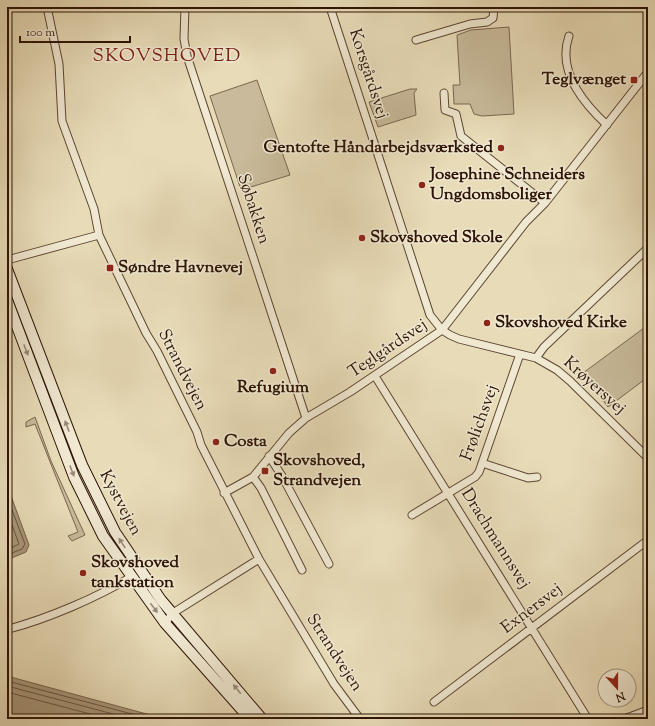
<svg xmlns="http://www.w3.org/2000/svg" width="655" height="726" font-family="'Sorts Mill Goudy',serif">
  <rect width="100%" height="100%" fill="#e8dcb8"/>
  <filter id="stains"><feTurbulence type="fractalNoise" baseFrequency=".005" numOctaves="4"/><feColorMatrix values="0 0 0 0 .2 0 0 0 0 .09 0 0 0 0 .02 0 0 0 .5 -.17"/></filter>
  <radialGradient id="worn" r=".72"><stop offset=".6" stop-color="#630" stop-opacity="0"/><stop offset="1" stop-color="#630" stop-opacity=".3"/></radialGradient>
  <path fill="#c8ba9a" stroke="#7a6750" d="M509 27 514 114 482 116 474 114 470 104H454L453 85H460L457 35 471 30Z
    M257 80 290 175 241 190 210 96Z
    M410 89H417L414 93 416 115 378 127 369 102Z
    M648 325V377L608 407 583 373Z
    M35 417 51 461 85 535 72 541 68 536 78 532 35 424 26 427V422Z"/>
  <path fill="#a8987b" stroke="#77634c" d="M7 485 29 545 26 552 7 560Z
    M7 676 154 716 175 719H7Z"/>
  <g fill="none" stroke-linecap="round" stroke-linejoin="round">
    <path stroke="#6a5640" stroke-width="1" d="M7 497 25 544 22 549 7 555
      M7 511 19 544 7 550
      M7 681 151 719
      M7 686 132 719
      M7 692 109 719"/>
    <g stroke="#5c4632" stroke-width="9">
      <path id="street" d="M47 7 59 64 62 121 94 209 99 235 146 333 157 351 197 432 201 445 259 559 334 684 360 719
        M185 7 184 39 187 56 306 418
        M330 7 430 315 442 330 450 335 459 339 536 358 557 370 570 381 648 458
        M569 36C557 70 583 103 607 125
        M416 40 470 24 487 22 493 18 494 7
        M444 93 445 110 456 114 461 136 545 203
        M7 260 99 235
        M536 358 544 347 648 248
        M375 376 588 719
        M269 456 282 476 329 564
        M482 463 528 478 537 477
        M253 477 261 488 302 570
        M224 493 253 477 289 433 306 418 350 392 442 330 526 222 545 203 648 72
        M412 515 475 477 479 472 520 354
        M165 623 173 613 259 559
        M9 629C49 618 96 598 131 577
        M434 702 648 540
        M624 719 648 710"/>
    </g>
    <g stroke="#2d1406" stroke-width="12">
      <path id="secondary" d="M7 269 82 465 115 532 161 600 262 719
        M7 300 74 477 103 536 165 623 250 719"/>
    </g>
    <use href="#street" stroke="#f0e8d1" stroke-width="7"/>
    <use href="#secondary" stroke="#f0e8d1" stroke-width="10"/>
  </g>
  <defs><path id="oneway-solid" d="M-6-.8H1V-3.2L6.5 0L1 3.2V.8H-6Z"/></defs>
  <g fill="#988976">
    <use href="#oneway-solid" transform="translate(26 350) rotate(69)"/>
    <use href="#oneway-solid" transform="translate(67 426) rotate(-111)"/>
    <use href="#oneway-solid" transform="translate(72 471) rotate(69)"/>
    <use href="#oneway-solid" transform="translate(122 543) rotate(-123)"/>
    <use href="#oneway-solid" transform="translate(154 608) rotate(53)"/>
    <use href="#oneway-solid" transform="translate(237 689) rotate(-129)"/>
  </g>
  <g fill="#8f2418" stroke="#f0e8d1" stroke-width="1.5">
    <rect x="630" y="76" width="8" height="8" rx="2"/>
    <circle cx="501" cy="148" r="4"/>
    <circle cx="422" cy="185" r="4"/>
    <circle cx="362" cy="238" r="4"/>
    <rect x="106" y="264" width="8" height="8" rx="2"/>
    <circle cx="487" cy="323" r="4"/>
    <circle cx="273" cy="371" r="4"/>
    <circle cx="216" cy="442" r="4"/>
    <rect x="261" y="467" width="8" height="8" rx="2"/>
    <circle cx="83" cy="573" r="4"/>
  </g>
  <g text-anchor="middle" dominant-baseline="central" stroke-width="3" stroke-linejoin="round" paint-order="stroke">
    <g font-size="17" fill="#2d1406" stroke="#f0e8d1">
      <text transform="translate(368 74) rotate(72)">Korsgårdsvej</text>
      <text transform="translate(253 209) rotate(72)">Søbakken</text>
      <text transform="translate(388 349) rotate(-34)">Teglgårdsvej</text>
      <text transform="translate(182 370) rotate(63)">Strandvejen</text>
      <text transform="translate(594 386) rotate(42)">Krøyersvej</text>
      <text transform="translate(480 423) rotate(-70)">Frølichsvej</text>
      <text transform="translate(120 503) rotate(62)">Kystvejen</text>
      <text transform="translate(495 539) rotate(58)">Drachmannsvej</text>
      <text transform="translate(532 609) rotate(-37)">Exnersvej</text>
      <text transform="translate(334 653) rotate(57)">Strandvejen</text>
    </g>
    <g font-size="17" font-weight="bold" fill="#2d1406" stroke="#f0e8d1" text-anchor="start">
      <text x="626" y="80" text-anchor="end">Teglvænget</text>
      <text x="493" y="148" text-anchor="end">Gentofte Håndarbejdsværksted</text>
      <text x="430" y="175">Josephine Schneiders<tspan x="430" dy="20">Ungdomsboliger</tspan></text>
      <text x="370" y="238">Skovshoved Skole</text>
      <text x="118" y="268">Søndre Havnevej</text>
      <text x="495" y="323">Skovshoved Kirke</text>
      <text x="273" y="388" text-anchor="middle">Refugium</text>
      <text x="224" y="442">Costa</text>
      <text x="273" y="461">Skovshoved,<tspan x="273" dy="20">Strandvejen</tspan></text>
      <text x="91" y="563">Skovshoved<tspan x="91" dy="20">tankstation</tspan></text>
    </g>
    <g font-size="19" letter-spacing="1" fill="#7a1f14" stroke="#f0e8d1">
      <text x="167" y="56">SKOVSHOVED</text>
    </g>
  </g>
  <rect width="655" height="726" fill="none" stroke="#e8dcb8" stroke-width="24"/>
  <rect x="8" y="8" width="639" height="710" fill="none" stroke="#2d1406" stroke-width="2"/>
  <rect x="12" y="12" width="631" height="702" fill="none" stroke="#2d1406"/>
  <g transform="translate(617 688) rotate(159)"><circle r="19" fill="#f0e8d1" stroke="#a29380"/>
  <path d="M0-3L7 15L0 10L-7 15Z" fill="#8f2418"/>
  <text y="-6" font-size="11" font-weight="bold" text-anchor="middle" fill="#2d1406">N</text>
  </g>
  <path d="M20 36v6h110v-6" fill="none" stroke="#2d1406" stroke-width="2"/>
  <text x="26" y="36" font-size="12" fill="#2d1406" stroke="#f0e8d1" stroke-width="3" paint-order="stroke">100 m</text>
  <rect width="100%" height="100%" filter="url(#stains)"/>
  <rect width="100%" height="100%" fill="url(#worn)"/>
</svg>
